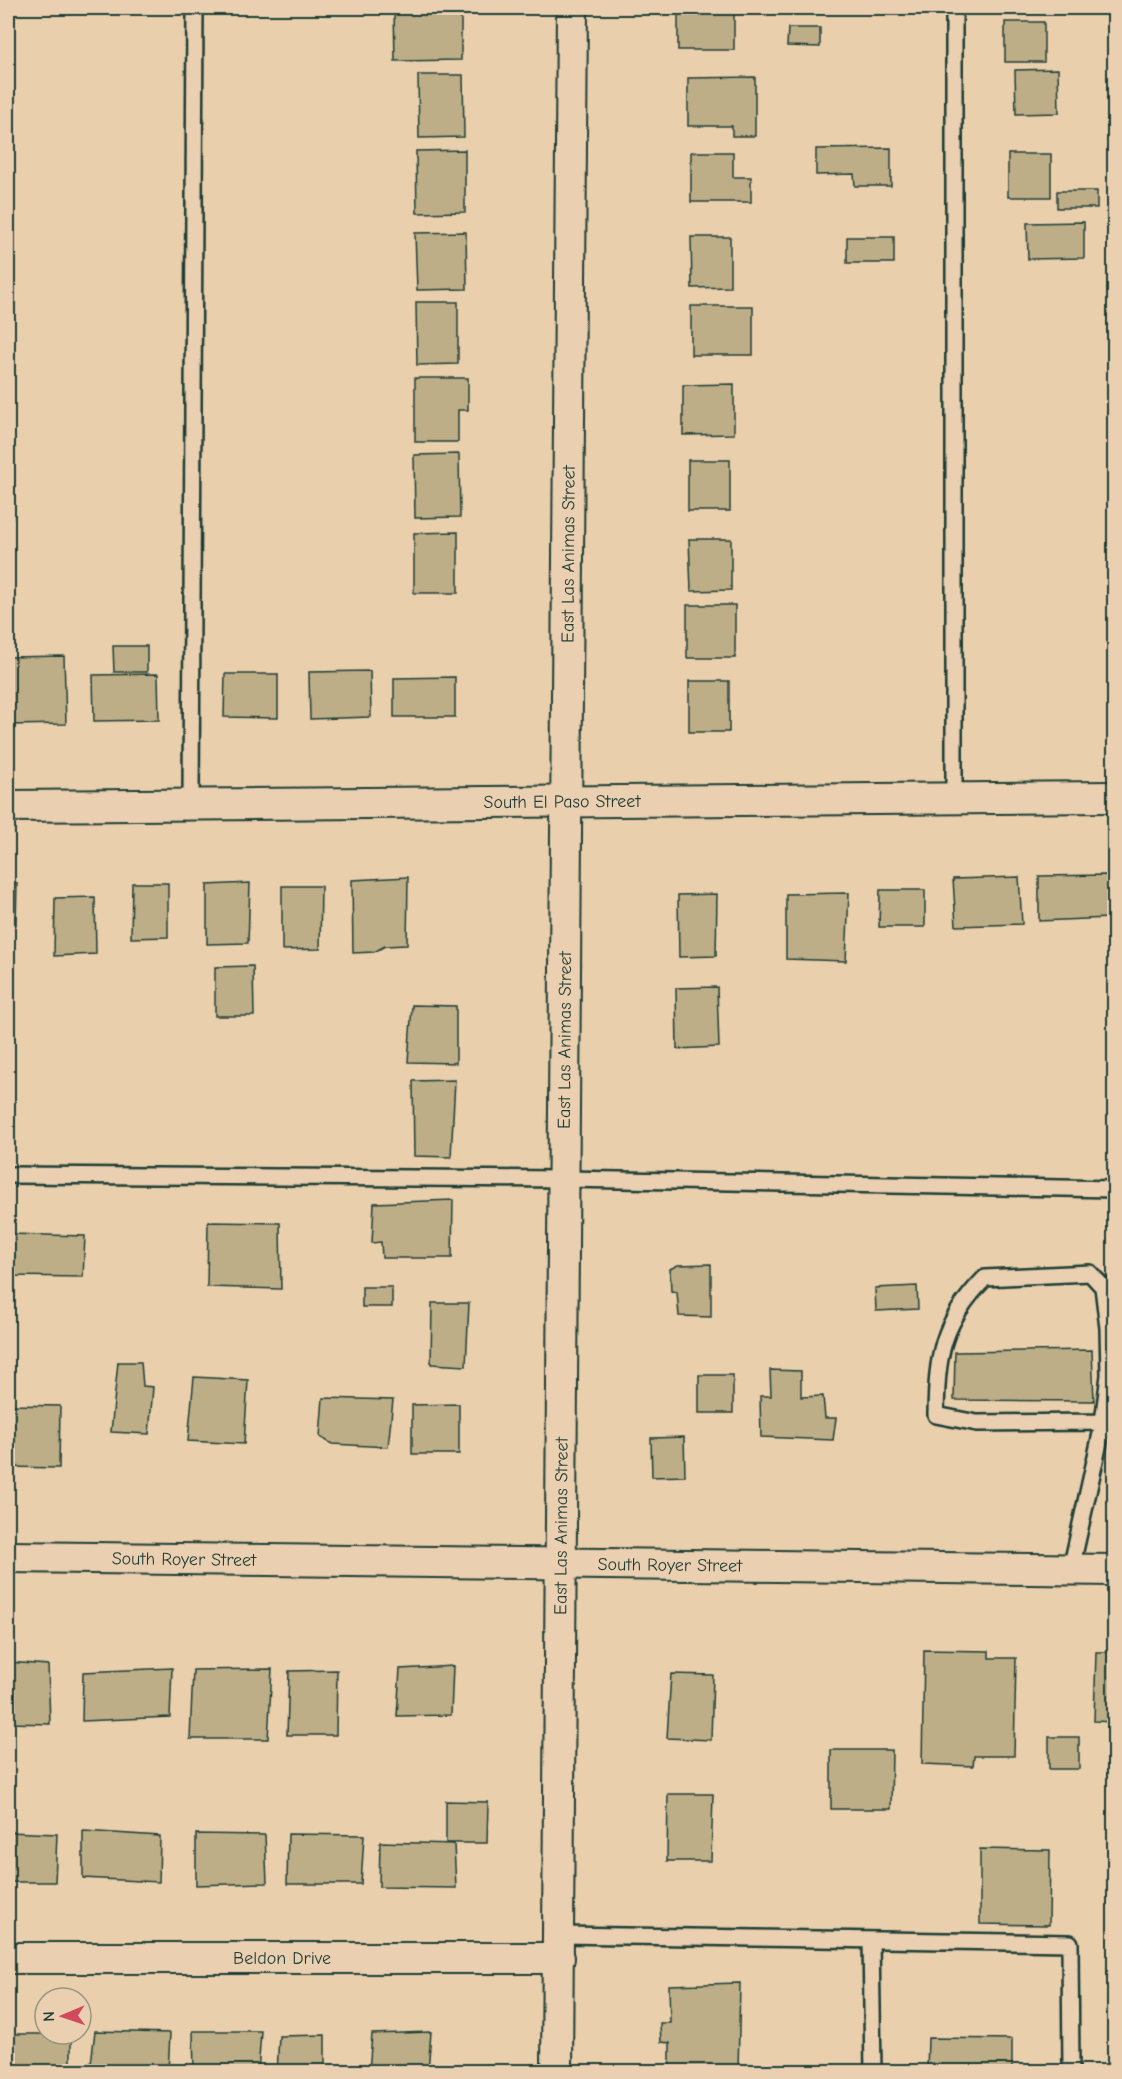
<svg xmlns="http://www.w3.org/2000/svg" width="1122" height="2079" font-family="'Comic Neue',sans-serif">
  <rect width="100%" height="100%" fill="#eacfad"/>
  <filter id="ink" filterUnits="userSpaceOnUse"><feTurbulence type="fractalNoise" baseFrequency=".0167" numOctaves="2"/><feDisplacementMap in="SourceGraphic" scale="12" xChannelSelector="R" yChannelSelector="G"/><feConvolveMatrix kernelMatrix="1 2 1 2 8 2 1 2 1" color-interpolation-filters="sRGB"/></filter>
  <g filter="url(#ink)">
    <path fill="#bdae87" stroke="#1f3d34" stroke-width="1.5" d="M394 8H461V60L395 61Z
      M678 8H734V50H678Z
      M1005 22H1044V62H1005Z
      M788 28H820V47L787 46Z
      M1058 69 1059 113 1016 114 1015 70Z
      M418 75H463L464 137 419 138Z
      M755 77V136H732V126H688V78Z
      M891 148V186H855L854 174 816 175V149Z
      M465 150V212L417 213 416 151Z
      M691 152H733V177H751V202H691Z
      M1008 154H1051V197H1008Z
      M1057 191H1097V208H1057Z
      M1084 222V258L1028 259 1027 223Z
      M466 232 467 289 417 290 415 233Z
      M691 237H730V287L692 288Z
      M847 237H894V263H847Z
      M416 302H458V364L417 365Z
      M691 306H753V355H691Z
      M415 378H468V410H458V442H415Z
      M734 384V434L683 435V385Z
      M459 454 460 517 415 518 414 455Z
      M688 460H730V511H688Z
      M8 470H13L12 518H8Z
      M458 532V593H414V533Z
      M689 539H731V590L691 591Z
      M687 605H735V658H687Z
      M113 646H147V672H114Z
      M64 656 66 724 8 725V657Z
      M370 671 371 717 310 719 309 672Z
      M158 674 159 720 94 721 93 675Z
      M225 674H278V718L224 717Z
      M455 677V717H394V678Z
      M689 681H729V732H689Z
      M1108 875 1109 918 1039 921V876Z
      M408 877 407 945 385 946 374 952 353 953 352 880Z
      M1019 877 1022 924 956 926 953 879Z
      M8 882 17 883 16 925H8Z
      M132 883H168V937L131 938Z
      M250 883 248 943 207 944V885Z
      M282 886H321L320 949 282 950Z
      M880 890H925V927H879Z
      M849 893 846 961 786 959V894Z
      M717 894 716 956 679 957 678 895Z
      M95 897 96 954 54 956 55 898Z
      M253 966 254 1016H215V967Z
      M717 987 719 1047 677 1049 676 988Z
      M412 1005 456 1006V1063L408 1062Z
      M455 1080 451 1157 414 1156 413 1081Z
      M453 1200 452 1258H382L381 1242 372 1243 374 1203Z
      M208 1222 280 1223 281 1289 207 1287Z
      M8 1234 85 1236 83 1277 8 1276Z
      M711 1264V1317L679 1316 677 1292 671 1291 670 1269 678 1265Z
      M917 1286 918 1309 876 1311 875 1288Z
      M362 1287H392V1307H362Z
      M432 1303H469L466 1366 431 1364Z
      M1092 1350 1094 1401 954 1400 955 1352Z
      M118 1362H141L143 1386 153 1387 149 1434 111 1432Z
      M770 1370 801 1371V1397L823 1396 825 1418H836L833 1440 761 1437 760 1396H771Z
      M699 1375H733V1413H699Z
      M194 1377 248 1380 244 1444 188 1441Z
      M323 1398 393 1400 388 1447 332 1444 320 1437Z
      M459 1404V1454H412V1405Z
      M9 1405 60 1406 59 1468 8 1467Z
      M684 1437 685 1476 652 1477 651 1438Z
      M924 1650 989 1651V1658H1016L1014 1756H974L973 1766 922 1764Z
      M1096 1652H1114V1722L1094 1721Z
      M8 1662 48 1665 50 1724 8 1723Z
      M453 1666 451 1715 397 1716 400 1669Z
      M172 1668 170 1717 82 1721 83 1672Z
      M272 1669 268 1739H190L193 1670Z
      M337 1670 336 1735H287L289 1671Z
      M671 1674 713 1675 711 1740 667 1738Z
      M1049 1737H1079V1769H1049Z
      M831 1750H892L891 1809H831Z
      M668 1794H713L711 1861H667Z
      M446 1801 488 1802 487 1843H446Z
      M83 1831 160 1836 159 1882 83 1878Z
      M8 1832 57 1834 55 1882H8Z
      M196 1834 265 1835 267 1883 196 1885Z
      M288 1834 364 1835 361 1884H287Z
      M380 1842 454 1844 456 1888 379 1887Z
      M980 1849 1050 1850 1049 1925 980 1924Z
      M740 1983 738 2072H670V2043L661 2042 660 2023H670L669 1985Z
      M95 2031 170 2033 168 2072H90Z
      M193 2031H261L258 2072H194Z
      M431 2032 428 2072H369L372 2034Z
      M8 2034H71V2072H8Z
      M325 2035V2072H277L279 2036Z
      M928 2038 1012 2039V2072H927Z"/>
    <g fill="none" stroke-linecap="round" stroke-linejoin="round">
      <g stroke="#1f3d34" stroke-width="20">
        <path id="lane" d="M954 798V8
          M191 803 195 8
          M8 1175 565 1179 1114 1189
          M1071 1569 1102 1429 1103 1422 1109 1375 1108 1328 1103 1287 1090 1273 985 1278C941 1323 937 1355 936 1415L977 1423 1103 1422
          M560 1935 1070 1943 1071 2072
          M871 1940 873 2072"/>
      </g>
      <g stroke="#1f3d34" stroke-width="34">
        <g id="street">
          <path id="s1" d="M8 806 1114 797"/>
          <path id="s2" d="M8 1557 1114 1570"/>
          <path id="s3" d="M8 1958H559"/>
          <path id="s4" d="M557 2072 572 8"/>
        </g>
      </g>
      <use href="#lane" stroke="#eacfb1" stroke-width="15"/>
      <use href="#street" stroke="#eacfb1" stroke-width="30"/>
    </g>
  </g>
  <g text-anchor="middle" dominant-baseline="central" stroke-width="6" stroke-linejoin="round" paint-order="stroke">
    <g font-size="18" fill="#1f3d34" stroke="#eacfb1">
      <text stroke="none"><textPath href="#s4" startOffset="1518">East Las Animas Street</textPath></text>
      <text stroke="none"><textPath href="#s1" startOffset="554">South El Paso Street</textPath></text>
      <text stroke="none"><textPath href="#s4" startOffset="1032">East Las Animas Street</textPath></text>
      <text stroke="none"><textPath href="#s4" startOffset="546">East Las Animas Street</textPath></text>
      <text stroke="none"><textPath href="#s2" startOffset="176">South Royer Street</textPath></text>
      <text stroke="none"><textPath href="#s2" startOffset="662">South Royer Street</textPath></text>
      <text stroke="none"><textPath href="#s3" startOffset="274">Beldon Drive</textPath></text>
    </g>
  </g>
  <rect width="1122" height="2079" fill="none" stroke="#eacfb1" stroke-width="30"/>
  <rect x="15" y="15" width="1092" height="2049" fill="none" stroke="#1f3d34" stroke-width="2" filter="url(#ink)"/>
  <g transform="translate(63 2016) rotate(268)"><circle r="28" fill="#eacfb1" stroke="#99957f" stroke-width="1.5"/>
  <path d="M0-4.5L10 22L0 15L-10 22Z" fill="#d1495b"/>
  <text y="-9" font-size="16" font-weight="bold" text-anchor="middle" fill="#1f3d34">N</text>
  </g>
</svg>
